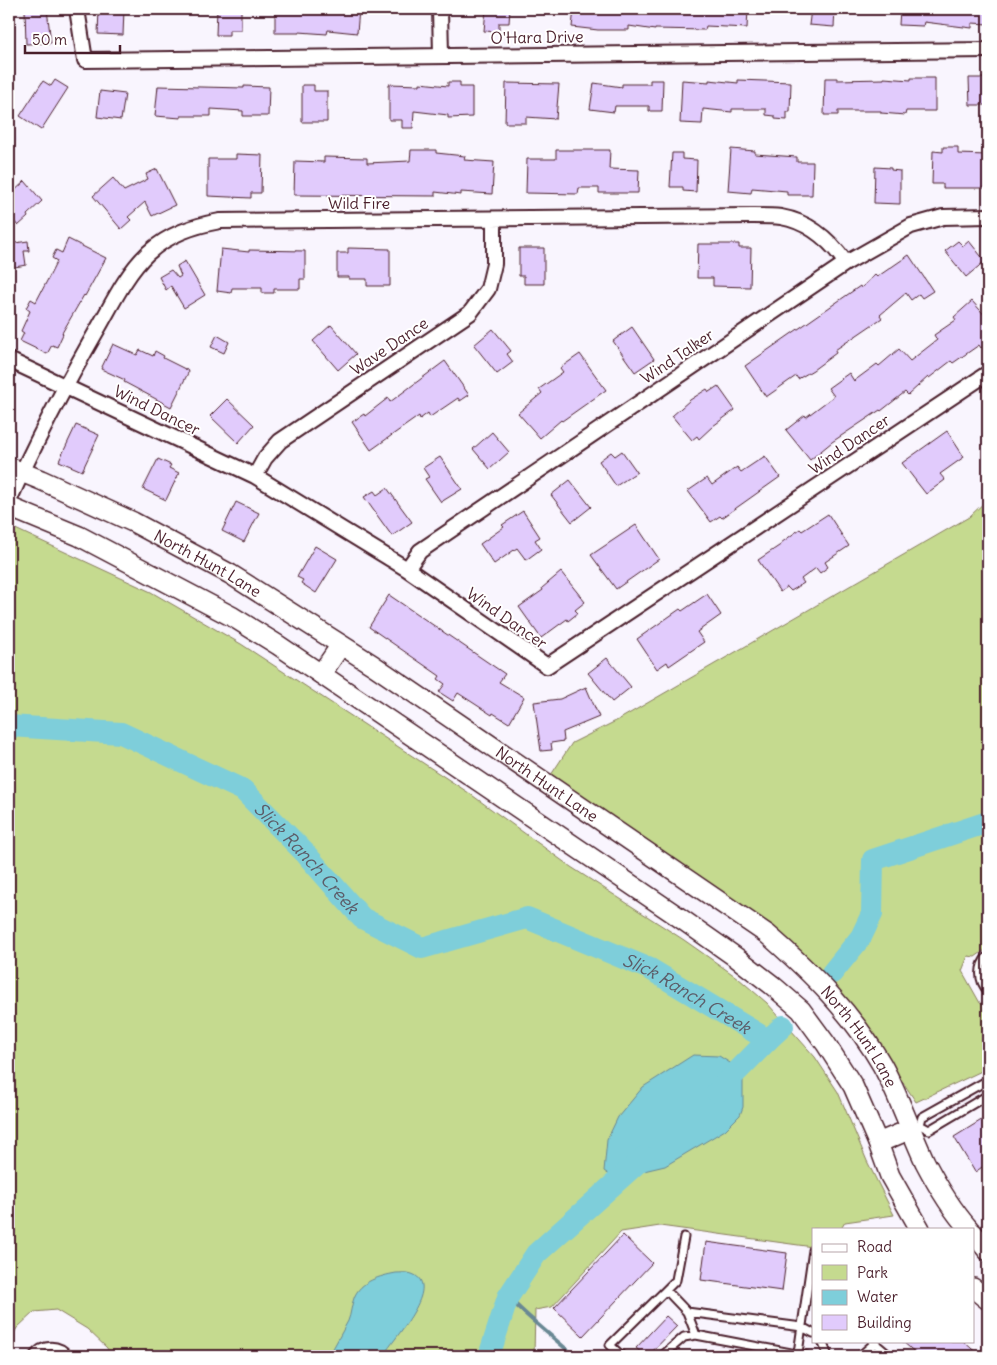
<svg xmlns="http://www.w3.org/2000/svg" width="997" height="1365" font-family="Delius,sans-serif">
  <rect width="100%" height="100%" fill="#f9f5fe"/>
  <filter id="ink" filterUnits="userSpaceOnUse"><feTurbulence type="fractalNoise" baseFrequency=".02" numOctaves="2"/><feDisplacementMap in="SourceGraphic" scale="10" xChannelSelector="R" yChannelSelector="G"/><feConvolveMatrix kernelMatrix="1 2 1 2 8 2 1 2 1" color-interpolation-filters="sRGB"/></filter>
  <g filter="url(#ink)">
    <path fill="#f2e8fd" d="M9 95 17 141H9Z"/>
    <path fill="#c5da8f" stroke="#887c5d" d="M988 499V948L975 957 968 956 962 971 980 1003 988 1007V1068L916 1102 887 1058 838 988 778 930 551 775 572 743 618 720 969 517Z
      M9 526 151 592 241 644 469 793 571 867 684 940 738 978 767 1003 815 1057 838 1092 867 1161 894 1215 845 1222 841 1229H813V1247L660 1226 621 1232 552 1307 535 1310 534 1356H111L107 1348 87 1329 56 1310 34 1312 17 1328 9 1342Z"/>
    <path fill="#7eceda" stroke="#698894" d="M693 1055 719 1056 735 1066 743 1079V1107L740 1115 725 1130 665 1166 614 1178 604 1171 607 1140 618 1117 643 1087Z
      M396 1273C401 1273 407 1272 412 1274 444 1285 391 1342 383 1356H329C335 1344 342 1333 348 1321 351 1314 351 1306 354 1298 360 1281 380 1276 396 1273Z"/>
    <g fill="none" stroke-linecap="round" stroke-linejoin="round">
      <path stroke="#698894" stroke-width="4" d="M508 1297C528 1318 552 1336 574 1356"/>
      <g stroke="#7eceda" stroke-width="22">
        <path id="s1" d="M9 726 121 733 243 790 305 853 362 918 422 948 527 918 650 969 768 1040 783 1026"/>
        <path d="M832 973 861 937 872 914 873 860 988 822"/>
        <path d="M717 1092 768 1040"/>
        <path d="M489 1356 508 1297 536 1254 644 1157"/>
      </g>
    </g>
    <path fill="#e1cbfc" stroke="#4a1f2b" d="M25 9H47L51 43 26 44Z
      M99 9H124L123 35 98 34Z
      M217 9H241V30H229V35H216Z
      M275 9H359L357 33 328 30 327 34 299 32V33H275Z
      M486 9H510L509 23H499V32L484 31Z
      M574 9H748L747 28 706 26 705 30 655 29V30L629 26V30H598L572 27Z
      M811 9H835L834 27 809 25Z
      M900 9H988V24L972 23V28L924 22 923 26 899 25Z
      M825 78H837V80L884 79V78L911 80V78H935V111H906L905 115 881 113V111H838V115H824Z
      M969 78H988V105H970Z
      M55 80 68 88 41 130 20 116 43 81 51 86Z
      M650 80H663L662 111H649V106H615L614 112 590 109 594 83 622 87V84H650Z
      M682 80 709 82V80L738 83V80L791 82 790 112H787V120L775 119V116L766 115V109H732V112L703 109 702 124 680 123Z
      M448 82H460V87H472V117L448 118V115L414 111 413 128H402V120H389V84L420 85V83L448 86Z
      M506 83 559 84 556 119 526 117V123H505Z
      M302 85H314V91H327V122H302Z
      M158 86 244 88V86L269 87 268 116H243V111L211 109V116H181V118L155 116Z
      M100 91 125 94 121 120 97 117Z
      M943 147H958V154L987 155 986 188H943V184H932L933 151 943 152Z
      M731 149 755 151V154L797 157V162H813L812 195H787V191L752 188 751 193 728 191Z
      M411 150H436V153L465 156 464 160 494 162 492 194 461 192V195L435 192V196L294 195 295 161 324 162V157L367 158V163L410 161Z
      M556 150H610L609 169 639 170 638 193H599V188H579L578 194 526 193 527 159H556Z
      M672 153H682V159L697 160 696 192 683 191V187H670Z
      M236 154 262 155 261 193H251V198L208 196V159H236Z
      M875 167 891 168V170L900 171V204L874 203Z
      M157 169 175 205 152 216 145 202 128 217 131 220 121 229 93 196 113 178 124 191 148 179 146 174Z
      M25 181 42 201 27 215 28 217 18 226 9 215V196Z
      M68 239 106 258 85 296 84 295 62 333 63 334 57 347 52 345 47 354 20 341 24 333 21 331 30 311 26 308 31 299 36 302 48 279 57 261 52 258 56 250 62 253Z
      M28 241 29 251H24L26 265 9 268V244Z
      M958 241 963 246 969 241 985 261 966 277 945 251Z
      M698 244H739V248H751L750 287 713 286V278H697Z
      M348 248 390 249V286H367V279H349V277H337V253H348Z
      M519 248H544V284H524V276H519Z
      M221 249 249 252V250L305 251V279H300V289H274V293H262V288H232L231 293 217 291Z
      M909 255 933 291 922 298 919 294 911 300 906 293 880 315 882 318 835 350 836 353 813 370 798 379 796 376 766 397 745 366 860 286 861 288 875 275 877 277Z
      M185 261 205 295 184 308 171 286 166 290 159 277 171 270 178 278 181 276 177 266Z
      M972 301 988 319V341L981 348 979 345 953 363 951 361 929 378 928 377 908 395 905 392 881 411 880 410 832 442 810 460 786 430 805 415 806 417 834 396 828 388 849 373 854 381 877 364 879 366 899 349 910 361 937 340 934 335 956 320 954 317Z
      M331 325 356 354 338 370 313 341Z
      M632 327 654 359 635 372 613 341Z
      M493 329 511 351 507 354 513 362 497 374 474 345Z
      M217 335 229 342 224 353 211 347Z
      M113 344 137 355 140 350 153 356 155 351 164 356 163 358 189 371 171 407 124 382 125 380 101 369Z
      M580 354 606 390 562 421 561 420 540 438 518 413 542 393 539 389 563 372 560 368Z
      M445 361 469 395 460 401 458 398 430 417 428 413 420 419 419 416 371 450 352 422 364 414 365 416 388 398 390 402Z
      M718 386 735 410 713 426 699 439 697 436 692 440 672 416 690 400 707 389 709 392Z
      M227 399 254 425 238 443 210 416Z
      M76 425 99 435 82 471 59 461Z
      M947 431 964 457 940 474 945 480 926 494 902 463Z
      M492 432 509 452 490 469 473 449Z
      M622 451 637 472 616 486 599 461 611 452 615 456Z
      M765 456 780 477 722 518 720 516 711 522 688 491 707 478 712 485 737 467 741 472Z
      M440 457 462 489 441 502 425 479 429 477 423 468Z
      M158 459 171 465 169 468 179 473 166 500 143 489Z
      M570 480 591 507 572 522 551 495Z
      M387 488 412 522 392 536 364 497 374 491 377 495Z
      M236 502 259 513 244 542 222 531Z
      M523 511 540 537 535 540 541 549 526 560 517 548 494 564 480 544 504 527 502 525Z
      M828 514 849 546 825 562 828 567 820 573 816 568 801 579 804 583 791 591 787 587 780 592 758 560 782 544 781 543 800 529 802 531Z
      M636 525 659 559 616 589 591 555Z
      M315 546 337 559 316 593 301 583 303 580 297 577Z
      M561 572 585 602 575 610 578 613 568 621 567 619 541 638 519 607 543 590 542 588Z
      M707 594 721 615 697 632 704 642 669 666 667 662 657 669 637 639 680 609 682 611Z
      M389 595 505 674 499 682 524 697 509 723 493 713 492 715 458 693 453 701 439 692 445 684 438 679 440 676 369 627Z
      M607 658 631 687 612 702 588 673Z
      M586 687 599 717 563 732 564 741 551 743 552 750 541 751 534 702 560 699Z
      M988 1116V1163L975 1172 954 1137Z
      M623 1235 652 1263 583 1336 554 1308Z
      M706 1242 787 1253 782 1291 701 1280Z
      M666 1316 677 1326 648 1356H645L636 1348Z
      M902 1341H963L980 1356H919Z"/>
    <g fill="none" stroke-linecap="round" stroke-linejoin="round">
      <g stroke="#4a1f2b" stroke-width="11">
        <path id="service" d="M988 956C978 966 978 981 988 991
          M920 1125 929 1130 988 1095
          M913 1129 920 1125 922 1117 988 1080
          M666 1290 676 1280 684 1237
          M687 1312 802 1327 813 1333
          M822 1341 828 1356
          M872 1341 890 1356
          M798 1353 813 1250
          M33 1356C43 1343 59 1343 69 1356
          M622 1356 610 1345 666 1290 687 1312 696 1335
          M662 1356 684 1337 696 1335 807 1356
          M860 1356 876 1342"/>
      </g>
      <g stroke="#4a1f2b" stroke-width="18">
        <path id="minor" d="M77 9 85 60 988 50
          M440 9 441 55
          M9 360 255 476 407 569 547 666 988 373
          M255 476 265 458 280 441 470 313 488 289 494 264V219
          M9 501C36 440 67 382 100 325 114 300 127 273 148 253 169 234 193 226 220 221L753 216C762 216 772 216 781 217 810 222 830 240 846 263
          M407 569 420 551 846 263 911 226 943 217 988 216"/>
      </g>
      <g stroke="#4a1f2b" stroke-width="22">
        <g id="secondary">
          <path id="s2" d="M9 467 41 480 133 522 230 574 373 665 767 934C812 973 852 1013 882 1065 899 1096 910 1130 925 1162 937 1185 952 1210 969 1229"/>
          <path d="M9 507 79 536 233 617 278 645 673 913 737 958 772 985 801 1010 826 1044 853 1086 878 1143 890 1176 920 1229"/>
          <path d="M321 674 341 645"/>
          <path d="M878 1143 911 1129"/>
          <path d="M973 1233 988 1251"/>
          <path d="M973 1288 988 1300"/>
        </g>
      </g>
      <use href="#service" stroke="#fff" stroke-width="7"/>
      <use href="#minor" stroke="#fff" stroke-width="14"/>
      <use href="#secondary" stroke="#fff" stroke-width="19"/>
    </g>
  </g>
  <g text-anchor="middle" dominant-baseline="central" stroke-width="4" stroke-linejoin="round" paint-order="stroke">
    <g font-size="16" fill="#4a1f2b" stroke="#fff">
      <text transform="translate(537 37) rotate(-1)">O'Hara Drive</text>
      <text x="359" y="203">Wild Fire</text>
      <text transform="translate(389 346) rotate(-34)">Wave Dance</text>
      <text transform="translate(677 356) rotate(-34)">Wind Talker</text>
      <text transform="translate(157 410) rotate(26)">Wind Dancer</text>
      <text transform="translate(849 444) rotate(-34)">Wind Dancer</text>
      <text stroke="none"><textPath href="#s2" startOffset="221">North Hunt Lane</textPath></text>
      <text transform="translate(507 618) rotate(35)">Wind Dancer</text>
      <text stroke="none"><textPath href="#s2" startOffset="626">North Hunt Lane</textPath></text>
      <text stroke="none"><textPath href="#s2" startOffset="1031">North Hunt Lane</textPath></text>
    </g>
    <g font-size="18" font-style="italic" fill="#5c5c68" stroke="#fff">
      <text stroke="none"><textPath href="#s1" startOffset="340">Slick Ranch Creek</textPath></text>
      <text stroke="none"><textPath href="#s1" startOffset="775">Slick Ranch Creek</textPath></text>
    </g>
  </g>
  <rect width="997" height="1365" fill="none" stroke="#fff" stroke-width="30"/>
  <rect x="15" y="15" width="967" height="1335" fill="none" stroke="#4a1f2b" stroke-width="2" filter="url(#ink)"/>
  <rect x="812" y="1228" width="162" height="115" fill="#ffffff" stroke="#b7a5aa"/>
  <rect x="822" y="1244" width="25" height="8" fill="#ffffff" stroke="#b7a5aa"/>
  <text x="857" y="1252" font-size="15" fill="#4a1f2b">Road</text>
  <rect x="822" y="1265" width="25" height="15" fill="#c5da8f" stroke="#b7a5aa"/>
  <text x="857" y="1278" font-size="15" fill="#4a1f2b">Park</text>
  <rect x="822" y="1290" width="25" height="15" fill="#7eceda" stroke="#b7a5aa"/>
  <text x="857" y="1302" font-size="15" fill="#4a1f2b">Water</text>
  <rect x="822" y="1315" width="25" height="15" fill="#e1cbfc" stroke="#b7a5aa"/>
  <text x="857" y="1328" font-size="15" fill="#4a1f2b">Building</text>
  <path d="M25 45v8h95v-8" fill="none" stroke="#4a1f2b" stroke-width="2.5"/>
  <text x="32" y="45" font-size="15" fill="#4a1f2b" stroke="#ffffff" stroke-width="4" paint-order="stroke">50 m</text>
</svg>
